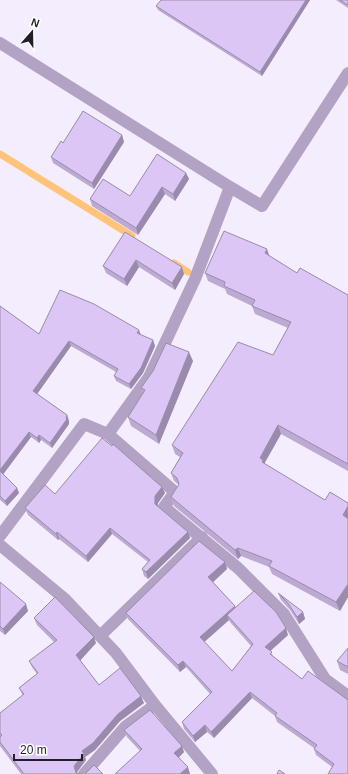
<svg xmlns="http://www.w3.org/2000/svg" width="348" height="774" font-family="Helvetica,sans-serif">
  <rect width="100%" height="100%" fill="#f4edfd"/>
  <g fill="none" stroke-linecap="round" stroke-linejoin="round">
    <path stroke="#ffc379" stroke-width="7" d="M0 154 132 236
      M174 263 188 272"/>
    <path stroke="#b2a2c4" stroke-width="12" d="M0 43 230 187
      M108 434 175 492 164 507 238 568 284 614 325 679 348 696
      M0 536 84 424 108 434 149 377 195 279 230 187 262 206 348 73
      M0 545 65 599 116 653 155 705 212 774
      M100 636 202 537
      M84 774 126 726 155 705"/>
  </g>
  <path fill="#bdaad3" fill-rule="evenodd" d="M310 0 262 76 158 10 156 6Z
    M336 0H348V8Z
    M122 135 124 142 94 189 53 163 51 157Z
    M186 173 189 179 175 201 165 194 138 235 92 206 90 199 130 196Z
    M125 232 184 274 175 290 139 267 127 286 106 273 103 266Z
    M269 256 297 273 348 295V471L281 434 264 464 325 500 348 503V597L340 611 272 574 269 567 241 556 238 559 174 506 171 497 179 485 174 481 171 473 180 457 175 454 172 445 273 355 288 328 255 314 252 306 227 294 225 289 208 281 205 273Z
    M0 306 39 334 141 335 153 340 155 346 143 373 131 389 116 381 114 376 116 372 71 346 37 394 67 415 69 421V424L52 448 41 440 39 443 31 437 3 474 17 488 19 493 7 506 0 500Z
    M193 361 159 444 131 426 128 417 143 393 141 388Z
    M162 487 165 493 158 503V506L188 532 190 538 148 579 144 576 142 569 148 562 112 534 88 562 59 539 58 540 28 515 25 508 55 494Z
    M225 562 227 569 213 582 236 608 288 635 270 651 348 774 332 767 316 755 314 749V748L277 722 275 716 252 698 214 738 207 732 195 742 184 729 182 722 210 694 186 667 180 672 128 619 126 613ZM229 620 230 622 251 646 232 671 204 642Z
    M0 582 28 611 5 635 0 631Z
    M278 593 303 612 305 619 299 624 290 610 281 600Z
    M34 618 96 643 80 660 99 685 144 703 120 721 95 750 85 757 86 760 77 772V773L82 774H21L0 746V737H1L0 736V713L23 696 19 688 37 674 32 667 29 661 54 642 37 625Z
    M348 648V674L340 670 337 661Z
    M124 730 184 752 179 757 190 774H115L140 751 127 737Z"/>
  <path fill="#9a8bac" d="M306 0H310L262 76 260 72Z
    M122 135 124 142 94 189 92 183Z
    M186 173 189 179 175 201 173 194Z
    M162 187 165 194 138 235 136 228Z
    M267 249 270 258 265 253Z
    M136 260 139 267 127 286 124 279Z
    M182 267 184 274 175 290 172 283Z
    M139 330 141 335 137 333Z
    M153 340 155 346 143 373 131 389 129 384Z
    M69 341 71 346 35 397 33 391Z
    M189 352 193 361 159 444 156 435Z
    M67 415 69 421V424L52 448 50 443Z
    M278 425 281 434 264 464 266 469 260 458Z
    M29 432 31 437 2 476 0 470Z
    M39 435 41 440 39 443 37 438Z
    M162 487 165 493 158 503 157 510 155 504V496Z
    M17 488 19 493 7 506 5 501Z
    M348 506V519L343 515Z
    M110 528 112 534 88 562 86 556Z
    M57 532 59 539 58 540 56 534Z
    M188 532 190 538 148 579 146 572Z
    M238 548 241 556 238 559 235 550Z
    M225 562 227 569 211 584 208 577Z
    M348 584V597L340 611 336 602Z
    M26 604 28 611 5 635 3 629Z
    M235 606 237 613 227 615 229 620 202 644 200 637Z
    M303 612 305 619 299 624 297 617Z
    M286 628 288 635 267 654 265 647Z
    M94 637 96 643 79 662 76 655Z
    M183 661 186 667 180 672 178 665Z
    M250 692 252 698 214 738 211 732Z
    M141 696 144 703 120 721 95 750 85 757 86 760 77 772V774L74 766 82 751 118 714Z
    M205 725 207 732 195 742 193 736Z
    M182 746 184 752 177 759 174 753Z
    M188 767 190 774H180Z"/>
  <path fill="#dcc6f5" stroke="#9a8bac" d="M161 0H306L260 72 156 6Z
    M340 0H348V5Z
    M83 111 122 135 92 183 51 157 61 141 63 143Z
    M157 154 186 173 173 194 162 187 136 228 90 199 103 179 130 196Z
    M224 231 267 249 265 253 297 273 300 268 348 295V464L278 425 260 458 263 460 262 462 325 500 330 492 348 503V506L343 515 348 519V584L336 602 269 566 272 561 238 548 235 550 171 497 179 484 177 478 171 473 183 453 172 445 238 342 273 355 291 322 252 306 255 300 224 286 225 282 205 273Z
    M125 232 182 267 172 283 136 260 124 279 103 266Z
    M60 290 94 304 139 330 137 333 153 340 141 368 129 384 114 376 118 369 69 341 33 391 67 415 66 418 67 419 50 443 39 435 37 438 29 432 0 470V306L39 334Z
    M166 343 189 352 156 435 128 417 145 390 141 388 153 371Z
    M102 438 112 446 113 444 162 487 155 496V504L188 532 146 572 142 569 150 560 110 528 86 556 57 532 56 534 25 508 45 485 55 494Z
    M0 471 17 488 5 501 0 496Z
    M199 541 225 562 208 577 235 606 200 637 232 671 253 644 227 615 254 591 276 612 286 628 265 647 272 652 270 654 302 679 308 671 348 700V774H328L334 764 314 749 317 745 275 716 277 713 250 692 211 732 205 725 193 736 182 722 212 692 183 661 178 665 126 613Z
    M0 582 26 604 3 629 0 626Z
    M278 593 303 612 297 617 288 603Z
    M55 597 94 637 76 655 99 685 120 668 141 696 118 714 93 743 82 751 84 754 74 766 76 773 82 774H24L0 742V737L2 735 0 733V713L24 694 19 688 38 673 29 661 57 640 34 618Z
    M348 648V667L337 661Z
    M150 710 182 746 174 753 188 767 180 774H115L142 749 124 730Z
    M94 765 103 774H85Z
    M279 770 285 774H277Z"/>
  <g transform="translate(32 32) rotate(20)" stroke="#fefefe" stroke-width="3" paint-order="stroke">
  <path d="M0-3L7 15L0 10L-7 15Z" fill="#221f26"/>
  <text y="-6" font-size="11" font-weight="bold" text-anchor="middle" fill="#221f26">N</text>
  </g>
  <path d="M14 754v6h68v-6" fill="none" stroke="#221f26" stroke-width="2"/>
  <text x="20" y="754" font-size="12" fill="#221f26" stroke="#fefefe" stroke-width="3" paint-order="stroke">20 m</text>
</svg>
